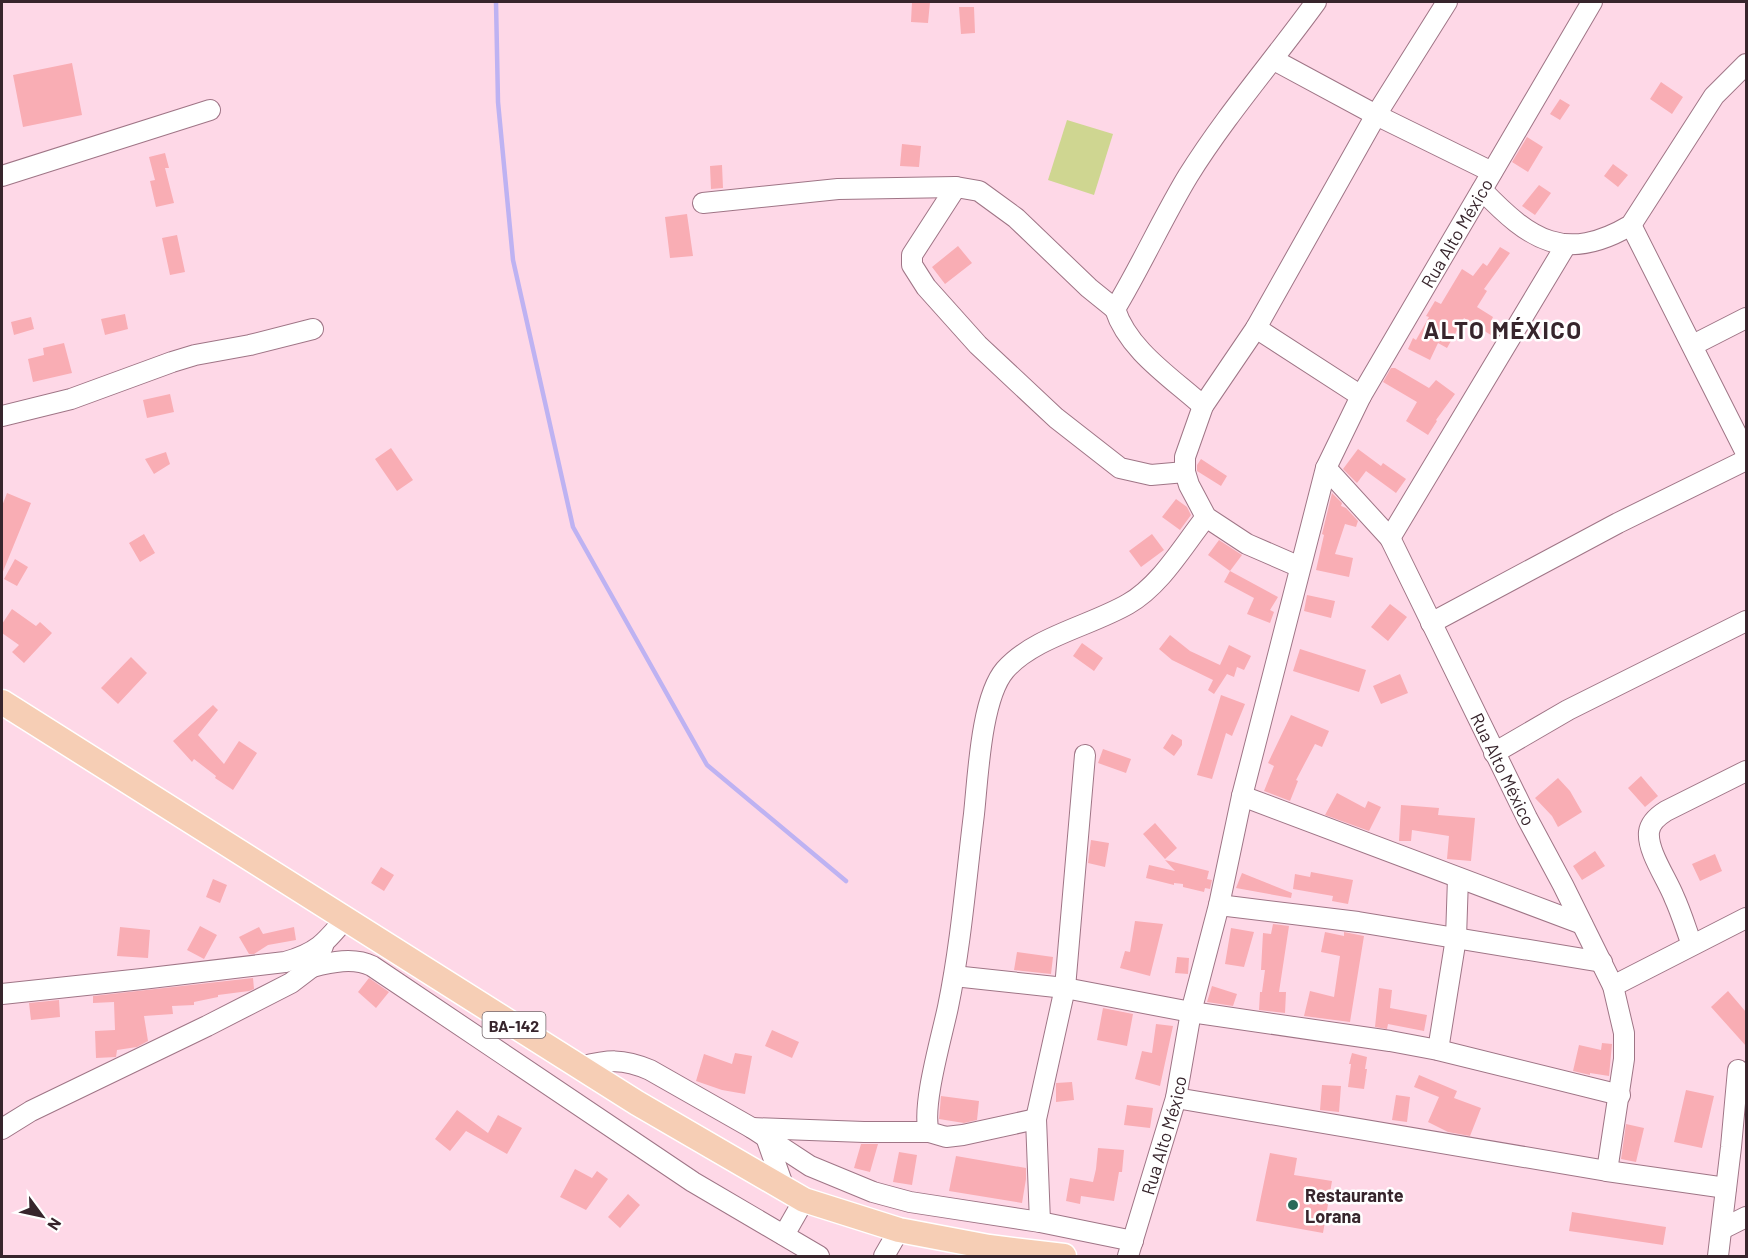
<svg xmlns="http://www.w3.org/2000/svg" width="1748" height="1258" font-family="Barlow,sans-serif">
  <rect width="100%" height="100%" fill="#fed8e7"/>
  <path fill="#cfd691" d="M1067 120 1113 134 1094 195 1048 180Z"/>
  <g fill="none" stroke-linecap="round" stroke-linejoin="round">
    <path stroke="#beb2f2" stroke-width="4.5" d="M496 2 498 102 513 260 573 527 707 765 846 881"/>
  </g>
  <path fill="#f9adb4" d="M912 2H930L928 23 911 22Z
    M959 7H974L975 33 961 34Z
    M72 63 82 115 23 127 13 75Z
    M1661 82 1683 97 1672 114 1650 99Z
    M1560 99 1570 105 1560 120 1550 114Z
    M1527 137 1543 147 1528 172 1512 162Z
    M902 144 921 146 919 167 900 166Z
    M165 153 169 168H165L174 203 156 207 150 181 155 180 149 157Z
    M1613 164 1628 175 1618 187 1604 176Z
    M722 165 723 188 711 189 710 166Z
    M1539 185 1551 193 1535 215 1522 206Z
    M687 214 693 256 670 258 665 217Z
    M177 235 185 272 170 275 162 238Z
    M958 246 972 263 945 284 932 267Z
    M1500 247 1510 253 1484 289 1487 291 1477 307 1493 317 1491 321 1501 326 1494 337 1464 318 1447 348 1438 343 1430 360 1408 349 1413 338 1416 340 1429 317 1426 316 1435 301 1441 304 1462 269 1473 276 1483 263 1487 266Z
    M125 314 128 329 105 335 101 319Z
    M31 317 34 329 14 335 11 322Z
    M64 343 72 373 33 382 28 359 44 355 43 348Z
    M1391 368H1395L1429 388 1436 380 1455 394 1436 420 1437 421 1428 435 1406 421 1417 402 1383 382Z
    M170 394 174 412 147 418 143 400Z
    M391 448 413 480 397 491 375 459Z
    M1358 449 1381 466 1383 463 1406 479 1396 493 1366 471 1357 483 1343 469Z
    M166 452 170 464 154 474 145 459Z
    M1201 459 1227 476 1221 486 1197 471V465Z
    M7 493 31 503 2 574V506Z
    M1332 493 1342 503 1341 506 1346 508 1358 521 1356 527 1345 524 1335 554 1353 558 1349 577 1316 570 1324 535 1322 534Z
    M1176 499 1187 507 1191 515 1180 530 1162 517Z
    M144 534 155 553 140 562 129 543Z
    M1152 534 1164 550 1141 567 1129 551Z
    M1219 540 1242 555 1230 571 1208 555Z
    M15 559 28 567 17 586 4 579Z
    M1230 571 1278 597 1270 610 1274 612 1270 623 1247 614 1254 598 1224 582Z
    M1307 595 1335 601 1331 618 1304 611Z
    M1390 604 1407 617 1388 641 1371 627Z
    M12 609 36 626 40 622 52 633 24 663 12 652 19 645 2 633V624Z
    M1170 635 1190 651 1220 665 1229 645 1251 656 1244 670 1237 667 1234 677 1227 674 1214 694 1208 690 1213 680 1172 660 1159 649Z
    M1082 643 1103 658 1094 671 1073 656Z
    M1300 649 1366 670 1359 692 1293 671Z
    M131 657 147 673 118 704 101 688Z
    M1400 674 1408 693 1381 704 1373 686Z
    M1221 695 1245 704 1232 736 1226 733 1212 779 1197 775Z
    M213 705 218 710 198 735 224 764 239 741 257 753 233 790 215 778 216 776 194 759 192 762 173 741Z
    M1291 715 1329 731 1322 747 1315 744 1296 780 1298 781 1290 801 1264 791 1274 766 1268 763Z
    M1172 734 1182 740V745L1174 756 1163 748Z
    M1103 749 1131 759 1126 773 1098 763Z
    M1641 776 1658 796 1645 807 1628 788Z
    M1558 778 1570 791 1582 812 1558 827 1552 816 1535 798Z
    M1337 793 1365 808 1368 801 1381 807 1369 831 1325 815Z
    M1401 805 1439 808 1438 815 1475 818 1471 861 1447 859 1449 836 1412 830 1411 841H1399Z
    M1155 823 1177 848 1165 859 1143 834Z
    M1091 840 1109 843 1105 867 1088 863Z
    M1595 851 1605 866 1582 880 1573 866Z
    M1715 854 1722 871 1700 881 1692 864Z
    M1165 860 1209 871 1207 879 1212 880 1210 889 1205 888 1204 892 1183 887V884L1174 883V885L1146 878 1149 865 1175 871Z
    M381 867 394 875 384 891 371 883Z
    M1311 872 1353 880 1348 904 1332 901 1333 896 1293 889 1295 874 1310 877Z
    M1242 873 1292 893 1291 898 1236 888Z
    M213 879 227 885 220 903 206 897Z
    M1135 921 1163 924 1150 976 1120 968 1125 951 1130 952Z
    M1273 924 1289 926 1279 992H1286L1285 1013 1259 1010 1260 992H1262L1265 970H1261L1263 933 1271 934Z
    M200 926 217 935 204 959 187 950Z
    M120 927 150 930 148 958 117 956Z
    M259 927 263 934 294 927 296 940 268 945 254 954H249L239 937Z
    M1231 928 1254 932 1244 967 1225 964Z
    M1325 932 1344 936V932L1364 936 1350 1022 1304 1016 1310 991 1334 997 1340 956 1321 952Z
    M1017 952 1053 957 1051 974 1014 970Z
    M1177 957 1189 958 1188 974 1175 973Z
    M253 978 254 989 249 991 218 995V997L194 1002V1005L172 1006 173 1014 144 1016 148 1041 137 1047 117 1050 116 1057 96 1058 95 1031 115 1030 114 1002 93 1003V996Z
    M369 978 389 992 376 1008 358 992Z
    M1212 986 1237 994 1233 1006 1207 1002Z
    M1379 988 1392 990 1390 1008 1427 1015 1424 1031 1388 1024 1387 1029 1375 1027Z
    M1728 991 1746 1012V1046L1711 1007Z
    M59 1000 60 1017 31 1020 29 1003Z
    M1103 1008 1133 1014 1127 1046 1097 1040Z
    M1156 1024 1173 1026 1160 1086 1135 1079 1142 1051 1152 1053Z
    M772 1030 799 1042 792 1058 765 1046Z
    M1602 1043 1612 1044 1609 1076 1590 1073V1075L1573 1071 1579 1045 1601 1050Z
    M735 1053 752 1056 745 1094 722 1090 696 1081 704 1054 732 1064Z
    M1352 1053 1367 1057 1365 1069H1367L1364 1089 1348 1087 1351 1064H1349Z
    M1419 1075 1457 1091 1454 1098 1481 1108 1470 1136 1448 1132 1428 1122 1439 1097 1414 1087Z
    M1072 1082 1074 1100 1056 1102V1083Z
    M1322 1085 1341 1086 1339 1112 1320 1110Z
    M1686 1090 1714 1096 1702 1148 1674 1142Z
    M1396 1095 1410 1097 1407 1122 1392 1120Z
    M941 1096 979 1101 977 1120 964 1123 939 1119Z
    M1127 1105 1153 1108 1150 1128 1124 1125Z
    M457 1110 488 1133 498 1115 522 1128 507 1154 466 1131 450 1151 435 1139Z
    M1626 1124 1644 1128 1636 1162 1621 1159Z
    M861 1144H878L870 1172 854 1168Z
    M1098 1148 1124 1150 1122 1172H1119L1114 1201 1081 1196 1080 1204 1066 1201 1070 1178 1093 1182 1096 1169Z
    M899 1152 917 1155 912 1185 893 1182Z
    M1270 1153 1297 1158 1294 1175 1332 1181 1323 1233 1256 1221Z
    M956 1156 1026 1168V1179L1022 1203 949 1191Z
    M575 1169 592 1178 597 1171 608 1179 586 1210 560 1197Z
    M628 1194 640 1205 620 1228 608 1217Z
    M1572 1212 1666 1227 1663 1245 1569 1231Z"/>
  <g fill="none" stroke-linecap="round" stroke-linejoin="round">
    <g stroke="#9f7586" stroke-width="22">
      <g id="minor">
        <path d="M1274 60 1376 115 1492 172"/>
        <path d="M2 176 210 110"/>
        <path d="M956 187 912 255V265L926 287 978 345 1056 418 1120 468 1151 475 1185 472"/>
        <path d="M1482 190C1530 240 1565 264 1631 225L1714 96 1746 64"/>
        <path d="M703 203 838 189 956 187 979 191 1016 218 1089 288 1115 309"/>
        <path d="M1631 225 1746 453"/>
        <path d="M1256 328 1361 396"/>
        <path d="M1693 345 1746 318"/>
        <path d="M1203 406C1172 378 1128 350 1115 309 1141 266 1162 219 1188 176 1226 115 1274 60 1316 2"/>
        <path d="M2 416 71 399 172 362 195 355 250 345 313 329"/>
        <path id="s1" d="M1326 468 1390 538 1527 818 1563 885 1613 986 1624 1033V1059L1607 1171"/>
        <path d="M1390 538 1566 245"/>
        <path d="M1300 567 1247 544 1206 517 1189 485 1185 472V457L1203 406 1256 328 1376 115 1447 2"/>
        <path d="M1431 623 1618 523 1746 460"/>
        <path d="M1494 753 1568 710 1746 621"/>
        <path d="M1242 796 1582 924"/>
        <path d="M1219 905 1358 922 1602 962"/>
        <path d="M1692 945C1686 929 1681 912 1674 897 1667 879 1647 851 1649 832 1650 823 1658 816 1666 811L1746 771"/>
        <path d="M312 967C331 962 354 957 372 966L693 1182 819 1256"/>
        <path d="M954 976 1065 988 1191 1012 1390 1041 1438 1050 1620 1095"/>
        <path d="M1613 986 1746 918"/>
        <path d="M2 994 142 979 285 962C317 953 325 943 345 919"/>
        <path d="M1438 1050 1456 938 1458 878"/>
        <path d="M580 1067C608 1060 622 1058 650 1070L752 1128 810 1166 873 1192 910 1202 1040 1222 1133 1241"/>
        <path d="M1176 1098 1607 1171 1726 1188"/>
        <path d="M1036 1119 963 1135 946 1137 929 1132C921 1107 942 1036 948 1007 961 944 966 879 974 814 978 777 981 698 1005 670 1034 637 1090 626 1128 604 1161 585 1183 546 1206 517"/>
        <path d="M752 1128 864 1132H929"/>
        <path d="M2 1129 31 1111 207 1026 291 983 312 967 323 946"/>
        <path d="M766 1137 784 1188"/>
        <path d="M1040 1222 1036 1119 1065 988 1085 755"/>
        <path d="M1722 1229 1746 1217"/>
        <path d="M784 1235 804 1200"/>
        <path d="M884 1256 899 1230"/>
        <path id="s2" d="M1128 1256 1176 1098 1191 1012 1219 905 1242 796 1326 468 1361 396 1592 2"/>
        <path d="M1718 1256 1731 1147 1738 1070"/>
      </g>
    </g>
    <g stroke="#fff" stroke-width="27">
      <path id="major" d="M2 702 637 1103 804 1200 899 1230 989 1247 1064 1256"/>
    </g>
    <use href="#minor" stroke="#fff" stroke-width="20"/>
    <use href="#major" stroke="#f6ceb5" stroke-width="24"/>
  </g>
  <circle fill="#2a6a59" stroke="#fff" stroke-width="2" cx="1293" cy="1205" r="6"/>
  <g text-anchor="middle" dominant-baseline="central" stroke-width="5" stroke-linejoin="round" paint-order="stroke">
    <rect fill="#fff" stroke="#73666b" stroke-width="1.5" x="482.5" y="1012" width="63" height="26" rx="4.5"/>
    <g font-size="16" font-weight="bold" fill="#37252c">
      <text x="514" y="1025">BA-142</text>
    </g>
    <g font-size="18" fill="#37252c" stroke="#fff">
      <text stroke="none"><textPath href="#s2" startOffset="1082">Rua Alto México</textPath></text>
      <text stroke="none"><textPath href="#s1" startOffset="352">Rua Alto México</textPath></text>
      <text stroke="none"><textPath href="#s2" startOffset="126">Rua Alto México</textPath></text>
    </g>
    <g font-size="18" font-weight="bold" fill="#37252c" stroke="#fff" text-anchor="start">
      <text x="1305" y="1195">Restaurante<tspan x="1305" dy="21">Lorana</tspan></text>
    </g>
    <g font-size="24" font-weight="bold" letter-spacing="1.5" fill="#37252c" stroke="#fff">
      <text x="1503" y="329">ALTO MÉXICO</text>
    </g>
  </g>
  <rect width="1748" height="1258" fill="none" stroke="#37252c" stroke-width="6"/>
  <g transform="translate(42 1216) rotate(123)" stroke="#ffffff" stroke-width="4.5" paint-order="stroke">
  <path d="M0-4.5L10 22L0 15L-10 22Z" fill="#37252c"/>
  <text y="-9" font-size="16" font-weight="bold" text-anchor="middle" fill="#37252c">N</text>
  </g>
</svg>
